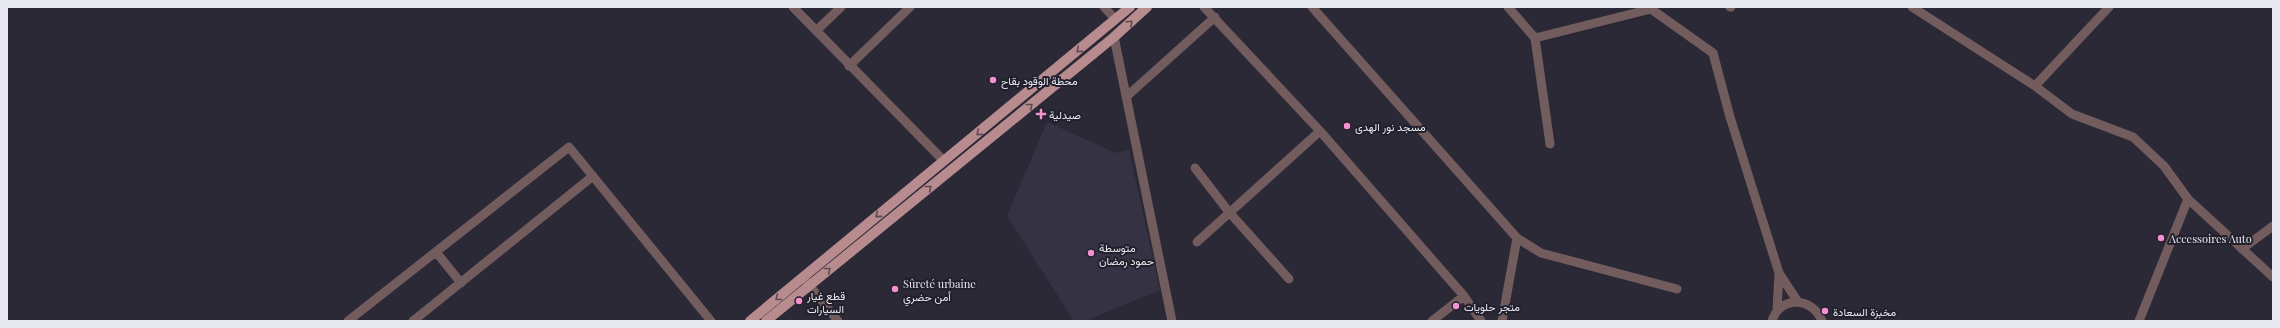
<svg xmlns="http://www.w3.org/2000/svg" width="2280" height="328" font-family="'Playfair Display',Vazirmatn,serif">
  <rect width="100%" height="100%" fill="#2b2936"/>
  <path fill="#353244" d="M1047 122 1116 153 1129 150 1160 290 1085 321H1074L1007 216Z"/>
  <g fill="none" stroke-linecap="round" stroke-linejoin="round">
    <path stroke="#725c5e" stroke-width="9" d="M793 7 944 161
      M1104 7 1115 19
      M1204 7 1320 131 1464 296 1481 321
      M1312 7 1517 238 1541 253 1677 289
      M1508 7 1535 38 1651 9
      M1652 7 1651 9 1713 53 1730 117 1779 273 1798 302
      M1730 7H1731
      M1912 7 2035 86 2072 114 2133 137 2164 166 2188 199 2139 321
      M816 31 841 7
      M1114 37 1172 321
      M1535 38 1550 144
      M849 66 910 7
      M2035 86 2109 7
      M1126 97 1215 17
      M1195 168 1229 212 1289 279
      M2188 199 2273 277
      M1197 242 1320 131
      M2242 249 2273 226
      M436 252 461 283
      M805 280 838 321
      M1777 310 1779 273
      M348 321 569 147 711 321
      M413 321 593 176
      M1432 321 1464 296
      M1502 321 1517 238
      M1772 321C1780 295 1813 297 1822 321"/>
    <path stroke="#b88b8f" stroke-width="10" d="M750 321 1130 7
      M766 321 1114 37 1147 7"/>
  </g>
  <defs><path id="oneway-chevron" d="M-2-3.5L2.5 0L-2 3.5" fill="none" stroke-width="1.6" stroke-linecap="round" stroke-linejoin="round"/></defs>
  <g stroke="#5d4b54">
    <use href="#oneway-chevron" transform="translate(1130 23) rotate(-43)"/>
    <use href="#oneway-chevron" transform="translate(1079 50) rotate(140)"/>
    <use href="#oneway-chevron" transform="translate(1030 106) rotate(-39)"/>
    <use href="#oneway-chevron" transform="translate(979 133) rotate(140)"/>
    <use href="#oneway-chevron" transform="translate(929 188) rotate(-39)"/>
    <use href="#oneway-chevron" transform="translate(878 215) rotate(140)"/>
    <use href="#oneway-chevron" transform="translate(828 270) rotate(-39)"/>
    <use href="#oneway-chevron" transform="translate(778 298) rotate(141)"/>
  </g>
  <g fill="#f590d1" stroke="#21202c" stroke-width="1.5">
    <circle cx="993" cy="80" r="4"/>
    <path d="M1039 108h4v4h4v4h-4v4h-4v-4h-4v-4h4z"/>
    <circle cx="1347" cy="126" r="4"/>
    <circle cx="2161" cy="238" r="4"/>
    <circle cx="1091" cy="253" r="4"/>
    <circle cx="895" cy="289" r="4"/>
    <circle cx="799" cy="301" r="4"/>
    <circle cx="1456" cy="306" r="4"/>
    <circle cx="1825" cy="311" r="4"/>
  </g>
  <g text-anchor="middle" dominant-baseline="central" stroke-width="4" stroke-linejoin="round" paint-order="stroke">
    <g font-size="11" fill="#e8e8f0" stroke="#21202c" text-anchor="start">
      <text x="1001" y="80">محطة الوقود بقاح</text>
      <text x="1049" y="114">صيدلية</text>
      <text x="1355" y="126">مسجد نور الهدى</text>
      <text x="2169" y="238">Accessoires Auto</text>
      <text x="1099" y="247">متوسطة<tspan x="1099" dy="13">حمود رمضان</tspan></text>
      <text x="903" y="283">Sûreté urbaine<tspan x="903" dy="13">أمن حضري</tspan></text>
      <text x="807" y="295">قطع غيار<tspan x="807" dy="13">السيارات</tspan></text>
      <text x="1464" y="306">متجر حلويات</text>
      <text x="1833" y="311">مخبزة السعادة</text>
    </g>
  </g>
  <rect width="2280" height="328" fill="none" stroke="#e8e8f0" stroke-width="16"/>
</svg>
